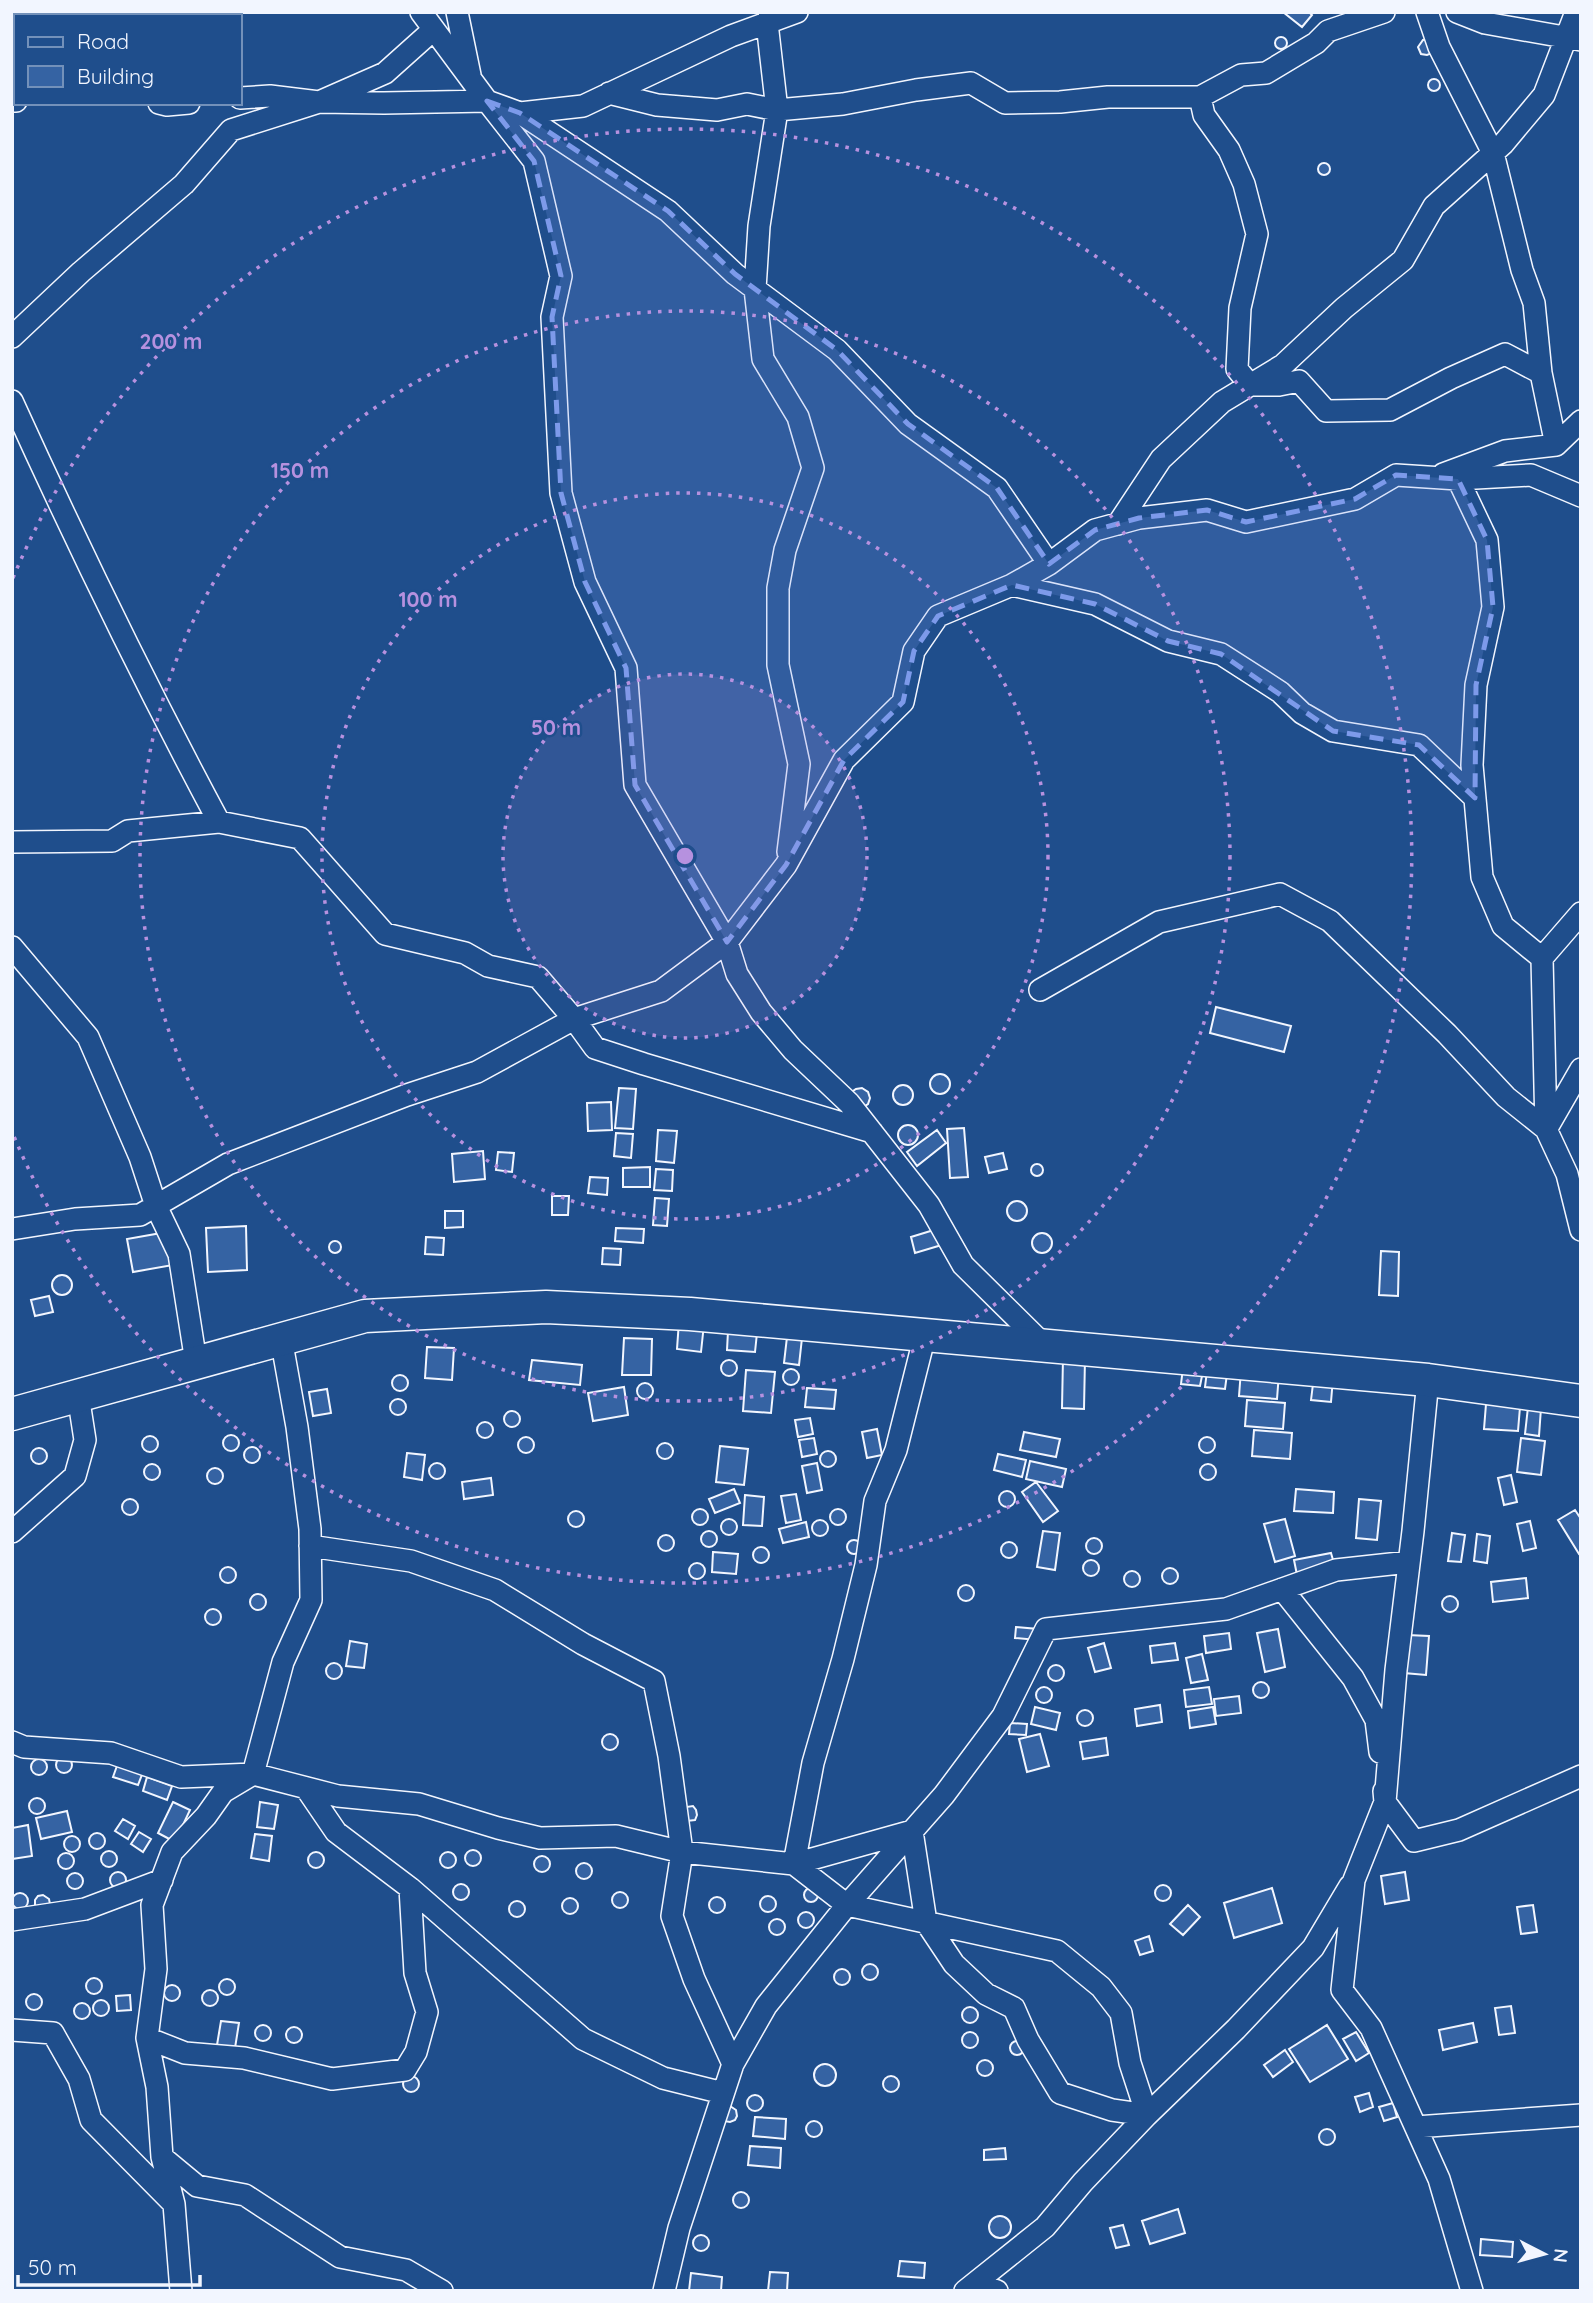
<svg xmlns="http://www.w3.org/2000/svg" width="1593" height="2303" font-family="Quicksand,sans-serif">
  <rect width="100%" height="100%" fill="#1f4e8c"/>
  <path fill="#3563a3" stroke="#f2f6ff" stroke-width="2" d="M1283 12H1309L1312 15 1302 27Z
    M1275 43a6 6 0 1 1 12 0a6 6 0 1 1-12 0Z
    M1427 39 1432 53 1427 55 1421 54 1418 47 1423 40Z
    M1428 85a6 6 0 1 1 12 0a6 6 0 1 1-12 0Z
    M1318 169a6 6 0 1 1 12 0a6 6 0 1 1-12 0Z
    M1216 1007 1291 1026 1284 1052 1210 1033Z
    M930 1084a10 10 0 1 1 20 0a10 10 0 1 1-20 0Z
    M893 1095a10 10 0 1 1 20 0a10 10 0 1 1-20 0Z
    M619 1088 636 1089 633 1129 615 1128Z
    M862 1088 868 1092 870 1098 868 1104 862 1108 850 1093 856 1089Z
    M611 1102 612 1130 588 1131 587 1103Z
    M898 1135a10 10 0 1 1 20 0a10 10 0 1 1-20 0Z
    M964 1128 968 1177 950 1178 947 1129Z
    M658 1130 677 1131 674 1163 656 1161Z
    M937 1130 946 1143 917 1166 907 1152Z
    M616 1133 633 1134 631 1158 614 1156Z
    M483 1151 485 1179 454 1182 452 1154Z
    M498 1152 514 1153 512 1172 496 1170Z
    M1003 1153 1007 1169 989 1173 985 1157Z
    M1031 1170a6 6 0 1 1 12 0a6 6 0 1 1-12 0Z
    M650 1167V1187H623V1168Z
    M656 1169 673 1170 672 1191 654 1190Z
    M590 1177 608 1178 607 1195 588 1193Z
    M552 1196H569L568 1215H552Z
    M655 1198 669 1199 667 1226 653 1225Z
    M1007 1211a10 10 0 1 1 20 0a10 10 0 1 1-20 0Z
    M445 1211H463V1227L445 1228Z
    M950 1225 955 1241 915 1253 911 1237Z
    M246 1226 247 1270 208 1272 206 1228Z
    M616 1228 644 1229 643 1243 615 1241Z
    M167 1232 173 1265 133 1272 127 1239Z
    M1032 1243a10 10 0 1 1 20 0a10 10 0 1 1-20 0Z
    M426 1237 444 1238 443 1255 425 1254Z
    M329 1247a6 6 0 1 1 12 0a6 6 0 1 1-12 0Z
    M603 1248 621 1249 620 1265 602 1264Z
    M1381 1251 1399 1252 1398 1296 1379 1295Z
    M52 1285a10 10 0 1 1 20 0a10 10 0 1 1-20 0Z
    M49 1296 53 1312 35 1316 31 1300Z
    M679 1321 704 1324 701 1352 677 1349Z
    M728 1331 757 1333 755 1352 727 1350Z
    M787 1337 802 1338 799 1365 784 1363Z
    M624 1338 652 1339 651 1375H622Z
    M427 1347 454 1348 452 1380 425 1378Z
    M1063 1357 1085 1358 1084 1409 1062 1408Z
    M532 1360 582 1365 580 1385 529 1380Z
    M721 1368a8 8 0 1 1 16 0a8 8 0 1 1-16 0Z
    M1183 1368 1203 1371 1200 1386 1181 1384Z
    M783 1377a8 8 0 1 1 16 0a8 8 0 1 1-16 0Z
    M746 1370 775 1372 771 1413 743 1411Z
    M1241 1370 1279 1373 1277 1399 1239 1396Z
    M1207 1371 1227 1374 1225 1389 1205 1387Z
    M392 1383a8 8 0 1 1 16 0a8 8 0 1 1-16 0Z
    M1314 1376 1333 1378 1331 1402 1311 1400Z
    M637 1391a8 8 0 1 1 16 0a8 8 0 1 1-16 0Z
    M624 1387 628 1415 593 1421 588 1393Z
    M807 1388 836 1390 834 1409 805 1407Z
    M327 1389 331 1413 313 1416 309 1392Z
    M390 1407a8 8 0 1 1 16 0a8 8 0 1 1-16 0Z
    M1247 1400 1285 1403 1283 1429 1245 1426Z
    M1486 1404 1520 1407 1518 1431 1484 1429Z
    M1528 1407 1541 1408 1539 1436 1525 1434Z
    M504 1419a8 8 0 1 1 16 0a8 8 0 1 1-16 0Z
    M810 1418 813 1434 798 1437 795 1420Z
    M477 1430a8 8 0 1 1 16 0a8 8 0 1 1-16 0Z
    M877 1429 882 1455 867 1458 862 1432Z
    M1254 1430 1292 1433 1290 1459 1252 1456Z
    M1024 1432 1060 1439 1056 1457 1020 1450Z
    M223 1443a8 8 0 1 1 16 0a8 8 0 1 1-16 0Z
    M142 1444a8 8 0 1 1 16 0a8 8 0 1 1-16 0Z
    M1199 1445a8 8 0 1 1 16 0a8 8 0 1 1-16 0Z
    M518 1445a8 8 0 1 1 16 0a8 8 0 1 1-16 0Z
    M814 1438 817 1454 802 1457 799 1440Z
    M1521 1438 1545 1441 1541 1475 1517 1472Z
    M657 1451a8 8 0 1 1 16 0a8 8 0 1 1-16 0Z
    M720 1446 748 1449 744 1485 716 1482Z
    M244 1455a8 8 0 1 1 16 0a8 8 0 1 1-16 0Z
    M31 1456a8 8 0 1 1 16 0a8 8 0 1 1-16 0Z
    M820 1459a8 8 0 1 1 16 0a8 8 0 1 1-16 0Z
    M407 1453 425 1455 422 1480 404 1477Z
    M998 1454 1026 1460 1022 1477 994 1470Z
    M1030 1461 1066 1469 1062 1487 1026 1479Z
    M817 1463 822 1490 807 1493 802 1466Z
    M429 1471a8 8 0 1 1 16 0a8 8 0 1 1-16 0Z
    M144 1472a8 8 0 1 1 16 0a8 8 0 1 1-16 0Z
    M1200 1472a8 8 0 1 1 16 0a8 8 0 1 1-16 0Z
    M207 1476a8 8 0 1 1 16 0a8 8 0 1 1-16 0Z
    M1511 1475 1517 1502 1504 1505 1498 1478Z
    M491 1478 493 1495 464 1499 462 1482Z
    M1036 1482 1058 1511 1043 1522 1022 1492Z
    M734 1489 740 1503 715 1513 709 1499Z
    M1296 1489 1334 1492 1333 1513 1294 1511Z
    M999 1499a8 8 0 1 1 16 0a8 8 0 1 1-16 0Z
    M796 1494 801 1520 786 1523 781 1496Z
    M745 1495 764 1497 762 1526 743 1525Z
    M1359 1499 1381 1501 1377 1540 1356 1538Z
    M122 1507a8 8 0 1 1 16 0a8 8 0 1 1-16 0Z
    M830 1517a8 8 0 1 1 16 0a8 8 0 1 1-16 0Z
    M692 1517a8 8 0 1 1 16 0a8 8 0 1 1-16 0Z
    M1575 1510 1581 1519V1553L1579 1554 1558 1520Z
    M568 1519a8 8 0 1 1 16 0a8 8 0 1 1-16 0Z
    M1285 1519 1295 1556 1275 1562 1264 1524Z
    M721 1527a8 8 0 1 1 16 0a8 8 0 1 1-16 0Z
    M812 1528a8 8 0 1 1 16 0a8 8 0 1 1-16 0Z
    M1530 1521 1536 1548 1523 1551 1517 1524Z
    M806 1522 809 1537 783 1543 779 1529Z
    M1043 1531 1060 1533 1055 1570 1037 1567Z
    M701 1539a8 8 0 1 1 16 0a8 8 0 1 1-16 0Z
    M1452 1533 1465 1535 1461 1562 1448 1561Z
    M1477 1534 1490 1536 1487 1563 1474 1561Z
    M658 1543a8 8 0 1 1 16 0a8 8 0 1 1-16 0Z
    M1086 1546a8 8 0 1 1 16 0a8 8 0 1 1-16 0Z
    M847 1547a7 7 0 1 1 14 0a7 7 0 1 1-14 0Z
    M1001 1550a8 8 0 1 1 16 0a8 8 0 1 1-16 0Z
    M753 1555a8 8 0 1 1 16 0a8 8 0 1 1-16 0Z
    M713 1552 738 1554 736 1574 712 1572Z
    M1331 1553 1335 1567 1297 1575 1294 1560Z
    M1083 1568a8 8 0 1 1 16 0a8 8 0 1 1-16 0Z
    M689 1571a8 8 0 1 1 16 0a8 8 0 1 1-16 0Z
    M220 1575a8 8 0 1 1 16 0a8 8 0 1 1-16 0Z
    M1162 1576a8 8 0 1 1 16 0a8 8 0 1 1-16 0Z
    M1124 1579a8 8 0 1 1 16 0a8 8 0 1 1-16 0Z
    M1526 1578 1528 1598 1493 1602 1491 1582Z
    M958 1593a8 8 0 1 1 16 0a8 8 0 1 1-16 0Z
    M250 1602a8 8 0 1 1 16 0a8 8 0 1 1-16 0Z
    M1442 1604a8 8 0 1 1 16 0a8 8 0 1 1-16 0Z
    M205 1617a8 8 0 1 1 16 0a8 8 0 1 1-16 0Z
    M1016 1627 1038 1629 1037 1640 1015 1638Z
    M1278 1629 1285 1667 1265 1672 1257 1633Z
    M1229 1633 1231 1649 1206 1653 1204 1636Z
    M1407 1635 1429 1636 1426 1675 1404 1673Z
    M350 1641 367 1644 364 1668 346 1666Z
    M1104 1643 1111 1668 1095 1672 1088 1648Z
    M1175 1643 1178 1660 1152 1663 1150 1646Z
    M1202 1654 1208 1680 1191 1683 1186 1658Z
    M326 1671a8 8 0 1 1 16 0a8 8 0 1 1-16 0Z
    M1048 1673a8 8 0 1 1 16 0a8 8 0 1 1-16 0Z
    M1253 1690a8 8 0 1 1 16 0a8 8 0 1 1-16 0Z
    M1209 1687 1212 1704 1186 1707 1184 1690Z
    M1036 1695a8 8 0 1 1 16 0a8 8 0 1 1-16 0Z
    M1239 1696 1241 1713 1216 1716 1214 1699Z
    M1160 1705 1162 1722 1137 1726 1135 1709Z
    M1035 1707 1060 1713 1056 1730 1031 1724Z
    M1213 1707 1216 1724 1190 1728 1188 1711Z
    M1077 1718a8 8 0 1 1 16 0a8 8 0 1 1-16 0Z
    M1010 1723 1027 1724 1026 1735 1009 1734Z
    M1040 1734 1049 1766 1027 1772 1019 1739Z
    M602 1742a8 8 0 1 1 16 0a8 8 0 1 1-16 0Z
    M1106 1738 1108 1755 1083 1759 1080 1742Z
    M56 1765a8 8 0 1 1 16 0a8 8 0 1 1-16 0Z
    M31 1767a8 8 0 1 1 16 0a8 8 0 1 1-16 0Z
    M118 1763 143 1772 138 1785 113 1777Z
    M147 1777 172 1786 167 1800 143 1791Z
    M29 1806a8 8 0 1 1 16 0a8 8 0 1 1-16 0Z
    M173 1802 190 1810 175 1842 158 1833Z
    M260 1802 278 1805 274 1829 257 1827Z
    M693 1806 696 1810 697 1815 695 1820 687 1821 686 1807Z
    M67 1811 72 1832 41 1839 36 1818Z
    M123 1819 135 1826 128 1839 115 1831Z
    M28 1825 32 1856 12 1859V1828Z
    M139 1832 151 1839 143 1852 131 1844Z
    M89 1841a8 8 0 1 1 16 0a8 8 0 1 1-16 0Z
    M255 1834 272 1836 269 1861 251 1858Z
    M64 1844a8 8 0 1 1 16 0a8 8 0 1 1-16 0Z
    M465 1858a8 8 0 1 1 16 0a8 8 0 1 1-16 0Z
    M101 1859a8 8 0 1 1 16 0a8 8 0 1 1-16 0Z
    M440 1860a8 8 0 1 1 16 0a8 8 0 1 1-16 0Z
    M308 1860a8 8 0 1 1 16 0a8 8 0 1 1-16 0Z
    M58 1861a8 8 0 1 1 16 0a8 8 0 1 1-16 0Z
    M534 1864a8 8 0 1 1 16 0a8 8 0 1 1-16 0Z
    M576 1871a8 8 0 1 1 16 0a8 8 0 1 1-16 0Z
    M1405 1872 1409 1900 1385 1904 1381 1876Z
    M110 1880a8 8 0 1 1 16 0a8 8 0 1 1-16 0Z
    M67 1881a8 8 0 1 1 16 0a8 8 0 1 1-16 0Z
    M453 1892a8 8 0 1 1 16 0a8 8 0 1 1-16 0Z
    M1155 1893a8 8 0 1 1 16 0a8 8 0 1 1-16 0Z
    M804 1895a7 7 0 1 1 14 0a7 7 0 1 1-14 0Z
    M1272 1888 1282 1923 1234 1938 1224 1903Z
    M612 1900a8 8 0 1 1 16 0a8 8 0 1 1-16 0Z
    M12 1901a8 8 0 1 1 16 0a8 8 0 1 1-16 0Z
    M43 1895 49 1899 50 1904 35 1908V1900L38 1896Z
    M760 1904a8 8 0 1 1 16 0a8 8 0 1 1-16 0Z
    M709 1905a8 8 0 1 1 16 0a8 8 0 1 1-16 0Z
    M562 1906a8 8 0 1 1 16 0a8 8 0 1 1-16 0Z
    M509 1909a8 8 0 1 1 16 0a8 8 0 1 1-16 0Z
    M1188 1905 1200 1917 1183 1935 1170 1924Z
    M1533 1905 1537 1932 1521 1934 1517 1907Z
    M798 1920a8 8 0 1 1 16 0a8 8 0 1 1-16 0Z
    M769 1927a8 8 0 1 1 16 0a8 8 0 1 1-16 0Z
    M1149 1936 1153 1951 1140 1955 1135 1941Z
    M862 1972a8 8 0 1 1 16 0a8 8 0 1 1-16 0Z
    M834 1977a8 8 0 1 1 16 0a8 8 0 1 1-16 0Z
    M86 1986a8 8 0 1 1 16 0a8 8 0 1 1-16 0Z
    M219 1987a8 8 0 1 1 16 0a8 8 0 1 1-16 0Z
    M164 1993a8 8 0 1 1 16 0a8 8 0 1 1-16 0Z
    M202 1998a8 8 0 1 1 16 0a8 8 0 1 1-16 0Z
    M26 2002a8 8 0 1 1 16 0a8 8 0 1 1-16 0Z
    M130 1995 131 2010 117 2011 116 1996Z
    M93 2008a8 8 0 1 1 16 0a8 8 0 1 1-16 0Z
    M74 2011a8 8 0 1 1 16 0a8 8 0 1 1-16 0Z
    M1511 2006 1515 2033 1499 2035 1495 2008Z
    M962 2015a8 8 0 1 1 16 0a8 8 0 1 1-16 0Z
    M221 2021 239 2023 235 2048 217 2045Z
    M1473 2023 1477 2042 1443 2050 1439 2030Z
    M1327 2025 1348 2059 1310 2082 1289 2049Z
    M255 2033a8 8 0 1 1 16 0a8 8 0 1 1-16 0Z
    M286 2035a8 8 0 1 1 16 0a8 8 0 1 1-16 0Z
    M1356 2032 1369 2053 1356 2061 1343 2039Z
    M962 2040a8 8 0 1 1 16 0a8 8 0 1 1-16 0Z
    M1010 2048a7 7 0 1 1 14 0a7 7 0 1 1-14 0Z
    M1285 2050 1293 2062 1273 2077 1264 2065Z
    M977 2068a8 8 0 1 1 16 0a8 8 0 1 1-16 0Z
    M814 2075a11 11 0 1 1 22 0a11 11 0 1 1-22 0Z
    M883 2084a8 8 0 1 1 16 0a8 8 0 1 1-16 0Z
    M403 2084a8 8 0 1 1 16 0a8 8 0 1 1-16 0Z
    M1369 2093 1373 2107 1360 2112 1355 2097Z
    M747 2103a8 8 0 1 1 16 0a8 8 0 1 1-16 0Z
    M1393 2103 1397 2117 1384 2121 1379 2107Z
    M730 2106 736 2110 737 2116 735 2120 730 2122 724 2121 726 2107Z
    M755 2117 786 2119 785 2139 753 2136Z
    M806 2129a8 8 0 1 1 16 0a8 8 0 1 1-16 0Z
    M1319 2137a8 8 0 1 1 16 0a8 8 0 1 1-16 0Z
    M750 2146 781 2148 780 2168 748 2165Z
    M1005 2148 1006 2159 984 2160V2150Z
    M733 2200a8 8 0 1 1 16 0a8 8 0 1 1-16 0Z
    M1178 2209 1185 2233 1150 2244 1142 2221Z
    M989 2227a11 11 0 1 1 22 0a11 11 0 1 1-22 0Z
    M1123 2225 1129 2245 1116 2248 1110 2228Z
    M693 2243a8 8 0 1 1 16 0a8 8 0 1 1-16 0Z
    M1481 2239 1513 2242 1512 2257 1480 2255Z
    M900 2261 925 2263 924 2278 898 2276Z
    M770 2272 788 2273 787 2291H768Z
    M691 2273 722 2277 721 2291H689Z"/>
  <g fill="none" stroke-linecap="round" stroke-linejoin="round">
    <g stroke="#f2f6ff" stroke-width="24">
      <path id="street" d="M57 12 61 16
        M421 12 487 101 520 113 668 211 735 274 837 350 908 424 997 488 1049 564
        M457 12 470 75
        M771 12 767 23 777 110 759 226 755 289 763 359 798 417 813 468 785 550 778 588V665L799 764 788 852
        M1384 12 1328 31 1316 43 1266 73 1241 75 1200 97 1204 115 1229 150 1244 184 1257 234 1240 308 1237 369 1250 385H1279L1299 381 1326 411 1390 410 1451 378 1505 354 1541 373 1556 445 1581 421
        M1427 12 1439 47 1493 153 1522 270 1534 303 1541 373
        M1457 12 1485 23 1581 40
        M609 93 657 105 717 110 747 104 777 110 843 104 916 90 971 83 1005 103 1060 102 1108 97H1200
        M240 98 270 96 319 102 385 73 433 30
        M12 101H16
        M159 103 167 105 189 103
        M520 113 583 106 731 36 797 12
        M12 337 81 272 184 184 231 130 319 102 384 103 487 101 534 161 561 276 552 317 561 493 585 582 626 668 635 785 727 942 661 991 574 1019 477 1072 407 1095 228 1164 140 1215 75 1219 12 1229
        M12 401C77 544 145 684 219 822
        M1443 474 1505 451 1556 445
        M1458 479 1487 540 1493 607 1476 685 1472 765 1482 877 1503 926 1542 958
        M1118 524 1161 459 1222 402 1283 365 1344 308 1403 260 1434 206 1503 144 1544 95 1576 12
        M1012 585 1095 604 1168 641 1221 654 1280 692 1302 713 1333 731 1419 745 1475 798
        M12 842 112 841 128 831 219 822 300 838 385 934 465 953 488 966 538 977 574 1019 595 1048 644 1064 872 1132
        M12 947 88 1037 140 1157 156 1206 179 1254 196 1362
        M1040 990 1159 922 1280 894 1330 921 1447 1034 1506 1097 1546 1129 1567 1174 1581 1230
        M1547 1128 1581 1069
        M1546 1129 1542 958 1581 913
        M1044 1345 963 1265 929 1205 849 1103 793 1050 761 1012 737 974 727 942 786 865 844 760 903 702 914 651 938 616 1012 585 1049 564 1095 530 1139 518 1207 510 1246 522 1355 499 1396 475 1458 479 1531 475 1581 496
        M1428 1380 1413 1531 1396 1670 1385 1802 1354 1880 1342 1990 1371 2028 1439 2179 1472 2291
        M12 1532 75 1476 85 1440 78 1395
        M310 1546 411 1561 495 1590 583 1644 654 1681 669 1756 682 1852 672 1916 694 1979 733 2064
        M1282 1589 1353 1678 1376 1720 1380 1752
        M12 1742 24 1747 111 1753 181 1777 253 1774 338 1796 419 1804 498 1828 540 1838 616 1836 682 1852 794 1864 847 1905 1057 1951 1101 1987 1121 2013 1130 2063 1147 2115 1112 2110 1060 2093 1028 2040 1014 2008 986 1994 954 1964 926 1922 912 1831 794 1864 813 1763 843 1659 866 1565 875 1501 896 1450 925 1335
        M306 1788 336 1832 410 1888 583 2039 663 2078 723 2093
        M1384 1791 1385 1802 1414 1841 1459 1830 1581 1776
        M12 1920 85 1909 162 1880
        M12 2030 53 2033 79 2079 91 2120 174 2204 181 2291
        M147 2038 185 2053 244 2058 332 2079 405 2070 416 2052 427 2012 415 1973 410 1888
        M1416 2127 1581 2115
        M162 2157 197 2186 245 2195 340 2257 406 2270 442 2291
        M174 2204 162 2157 157 2087 147 2038 156 1969 152 1905 172 1852 206 1816 223 1792 253 1774 283 1662 311 1600 310 1529 297 1427 281 1338
        M976 2284 997 2291
        M664 2291 679 2228 733 2064 766 2006 847 1905 944 1795 1003 1716 1046 1629 1226 1609 1336 1570 1409 1562
        M965 2291 1045 2227 1083 2182 1147 2115 1236 2029 1313 1948 1350 1886"/>
    </g>
    <g stroke="#f2f6ff" stroke-width="35">
      <path id="secondary" d="M12 1414 365 1316 546 1307 690 1314 1428 1380 1581 1401"/>
    </g>
    <use href="#street" stroke="#1f4e8c" stroke-width="21"/>
    <use href="#secondary" stroke="#1f4e8c" stroke-width="32"/>
  </g>
  <path fill="#7d9aea" fill-opacity="0.2" stroke="#7d9aea" stroke-width="5" stroke-dasharray="14 9" stroke-linejoin="round" d="M487 101 520 113 668 211 735 274 837 350 908 424 997 488 1049 564 1095 530 1139 518 1207 510 1246 522 1355 499 1396 475 1458 479 1487 540 1493 607 1476 685 1475 798 1419 745 1333 731 1221 654 1168 641 1095 604 1012 585 938 616 914 651 903 702 844 760 786 865 727 942 635 785 626 668 585 582 561 493 552 317 561 276 534 161Z"/>
  <circle cx="685" cy="856" r="182" fill="#b691df" fill-opacity=".12"/>
  <g fill="none" stroke="#b691df" stroke-width="3.5" stroke-dasharray="3.5 7">
    <circle cx="685" cy="856" r="182"/>
    <circle cx="685" cy="856" r="363"/>
    <circle cx="685" cy="856" r="545"/>
    <path d="M13 578A727 727 0 1 1 13 1134"/>
  </g>
  <circle cx="685" cy="856" r="10" fill="#b691df" stroke="#1f4e8c" stroke-width="3.5"/>
  <g font-size="21" text-anchor="middle" font-weight="bold" fill="#b691df" stroke="#1f4e8c" stroke-width="5" stroke-linejoin="round" paint-order="stroke">
    <text x="171" y="349">200 m</text>
    <text x="300" y="478">150 m</text>
    <text x="428" y="607">100 m</text>
    <text x="556" y="735">50 m</text>
  </g>
  <rect width="1593" height="2303" fill="none" stroke="#f2f6ff" stroke-width="28"/>
  <rect x="14" y="14" width="228" height="91" fill="#1f4e8c" stroke="#7391ba" stroke-width="2"/>
  <rect x="28" y="37" width="35" height="10" fill="#1f4e8c" stroke="#7391ba" stroke-width="2"/>
  <text x="77" y="49" font-size="21" fill="#f2f6ff">Road</text>
  <rect x="28" y="66" width="35" height="21" fill="#3563a3" stroke="#7391ba" stroke-width="2"/>
  <text x="77" y="84" font-size="21" fill="#f2f6ff">Building</text>
  <g transform="translate(1544 2254) rotate(96)" stroke="#1f4e8c" stroke-width="5" paint-order="stroke">
  <path d="M0-5L12 26L0 18L-12 26Z" fill="#f2f6ff"/>
  <text y="-10" font-size="19" font-weight="bold" text-anchor="middle" fill="#f2f6ff">N</text>
  </g>
  <path d="M18 2275v10h182v-10" fill="none" stroke="#f2f6ff" stroke-width="3.5"/>
  <text x="28" y="2275" font-size="21" fill="#f2f6ff" stroke="#1f4e8c" stroke-width="5" paint-order="stroke">50 m</text>
</svg>
